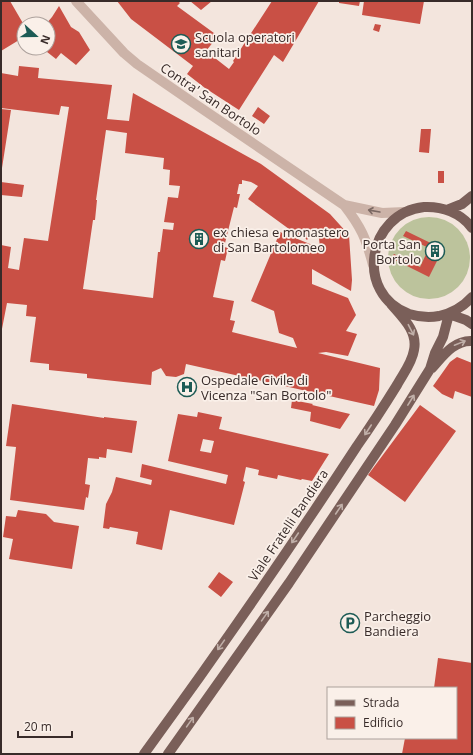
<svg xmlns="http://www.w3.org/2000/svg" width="473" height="755" font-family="'Open Sans',sans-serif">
  <rect width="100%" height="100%" fill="#f3e5dd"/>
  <path fill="#bcc39c" d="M388 258a41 41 0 1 1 82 0a41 41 0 1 1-82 0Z"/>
  <path fill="#c95045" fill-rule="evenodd" d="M1 1H10L24 25V37L1 51Z
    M117 1H178L180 3 177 6 218 36 206 51 229 69 234 62 233 61 272 1H319L283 62 274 55 239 110 205 88 187 74 193 66 131 19Z
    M190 1H212L201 10Z
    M339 1H360L359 6 339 3Z
    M364 1H424L420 24 362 15Z
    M59 6 71 27 79 32 90 50 76 65 61 53 56 59 42 48H48V24H46L52 17Z
    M375 24 381 25 379 32 373 30Z
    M19 66 39 68 38 78 112 85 107 119 129 121 133 93 261 164 330 214 349 235 352 280 351 291 312 269V284L348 298 356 315 346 331 357 334 348 356 326 352 318 353 380 368 379 390 374 406 186 364 184 374 176 377 166 376 161 368 152 372 151 385 87 378V374L49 370V364L30 362 36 317 26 316 27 305 7 303 1 334V245L11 247 8 268 19 270 24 238 48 241 69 107 61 106 59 115 1 108V73L18 76ZM106 130 127 133 125 153 164 158 163 169 170 170 169 185 180 186 178 198 168 197 164 222 174 223 173 230 163 229 160 252H158L153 298 83 289 93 220H95L97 200H96ZM242 180 251 182 258 186 248 199 300 237 301 234 307 240 316 228 318 229 320 248 280 232 251 301 274 311 279 333 293 338 297 348 232 332 235 321 230 320 234 301 213 297 221 260 225 261 228 248 224 247 234 207 237 208 240 194H237L239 184H242Z
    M258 107 270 116 264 124 252 116Z
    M1 109 11 110 2 168H1Z
    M421 129H431L429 153 419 152Z
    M438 171H444V183H438Z
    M1 182 24 185 22 197 1 195Z
    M406 231 443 249 429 277 391 258 394 254 420 267 429 248 403 236Z
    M457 357 472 363V397L455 391 453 399 442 394 433 386 450 362Z
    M292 400 313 404 312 405 350 414 340 429 310 421 311 412 291 408Z
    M12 404 104 418V417L137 421 132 453 107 449 106 458 99 457V459L88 458 85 484 90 485 88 498 86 497 84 510 10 500 16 447 6 446Z
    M420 405 456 431 405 502 368 475Z
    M198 412 222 417 219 429 329 454 312 481 302 479 301 480 278 475 277 479 258 475 259 470 246 467 243 481 245 482 234 525 170 510 162 550 136 544 138 532 110 527 109 529 103 528 106 504 112 492 116 477 151 485 152 480 140 477 142 464 226 484 228 475 168 461 178 414 197 417ZM203 439 214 441 211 453 200 451Z
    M18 510 46 514 54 522 79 526 72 569 9 559 13 539 3 537 6 516 16 517Z
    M219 572 233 582 221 597 208 587Z
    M438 658 472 663V754H402L405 738H456V688H434Z"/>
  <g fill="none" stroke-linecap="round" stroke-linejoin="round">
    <path stroke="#ccb3a8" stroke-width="10" d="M76 1 124 53 137 64 198 106 344 205C361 227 366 238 373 265
      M344 205 382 213 405 212"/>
    <path stroke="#7a5f59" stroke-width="10" d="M447 210 462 204 472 196
      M472 228C461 213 442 206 424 207 367 213 354 294 409 314 419 317 429 318 439 316 452 313 463 307 472 297
      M449 314 466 320 472 324
      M432 368C443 356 454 340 472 341
      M144 754C218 653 289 550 357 446 371 426 384 406 397 385 403 374 412 363 414 350 418 331 402 317 391 304
      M168 754 289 583 395 425 430 369 435 353 443 337 449 314"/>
  </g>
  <defs><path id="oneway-shaft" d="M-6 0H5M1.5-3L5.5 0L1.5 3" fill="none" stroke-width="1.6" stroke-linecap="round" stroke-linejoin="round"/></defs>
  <use stroke="#7b6862" href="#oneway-shaft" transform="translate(374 211) rotate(-170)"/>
  <g stroke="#c0afa8">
    <use href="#oneway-shaft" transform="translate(411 330) rotate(63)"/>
    <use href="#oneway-shaft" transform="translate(460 343) rotate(-22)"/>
    <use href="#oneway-shaft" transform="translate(411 400) rotate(-58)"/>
    <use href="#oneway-shaft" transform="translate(368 430) rotate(123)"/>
    <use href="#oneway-shaft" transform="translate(339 509) rotate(-56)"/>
    <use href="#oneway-shaft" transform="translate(295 538) rotate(124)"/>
    <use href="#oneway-shaft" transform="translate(265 616) rotate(-55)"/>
    <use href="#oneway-shaft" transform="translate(221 645) rotate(125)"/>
    <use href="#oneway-shaft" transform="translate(190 722) rotate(-55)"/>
  </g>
  <defs>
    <g id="school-ring" transform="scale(1)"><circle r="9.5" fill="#faf0e9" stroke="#1d5b55" stroke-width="1.5"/><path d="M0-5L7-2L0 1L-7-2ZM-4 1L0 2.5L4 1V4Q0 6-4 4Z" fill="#1d5b55"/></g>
    <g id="building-ring" transform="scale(1)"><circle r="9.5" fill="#faf0e9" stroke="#1d5b55" stroke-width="1.5"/><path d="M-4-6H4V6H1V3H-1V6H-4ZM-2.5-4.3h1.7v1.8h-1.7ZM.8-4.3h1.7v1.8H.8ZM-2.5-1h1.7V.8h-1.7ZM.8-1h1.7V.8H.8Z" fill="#1d5b55"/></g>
    <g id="hospital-ring" transform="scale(1)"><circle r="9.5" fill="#faf0e9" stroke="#1d5b55" stroke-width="1.5"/><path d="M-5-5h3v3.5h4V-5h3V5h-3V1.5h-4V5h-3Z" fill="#1d5b55"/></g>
    <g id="parking-ring" transform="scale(1)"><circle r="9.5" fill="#faf0e9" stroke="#1d5b55" stroke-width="1.5"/><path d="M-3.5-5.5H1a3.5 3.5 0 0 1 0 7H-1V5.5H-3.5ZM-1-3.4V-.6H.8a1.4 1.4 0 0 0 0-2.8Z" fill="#1d5b55"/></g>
  </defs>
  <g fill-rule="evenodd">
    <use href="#school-ring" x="181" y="44"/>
    <use href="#building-ring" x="199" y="239"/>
    <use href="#building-ring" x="435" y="251"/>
    <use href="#hospital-ring" x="187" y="387"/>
    <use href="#parking-ring" x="350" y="623"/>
  </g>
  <g text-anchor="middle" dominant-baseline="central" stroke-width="3.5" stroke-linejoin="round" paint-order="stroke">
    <g font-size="13" fill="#382b29" stroke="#faf0e9" text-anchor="start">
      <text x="195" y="37">Scuola operatori<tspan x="195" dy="15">sanitari</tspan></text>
      <text x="213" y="232">ex chiesa e monastero<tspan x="213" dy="15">di San Bartolomeo</tspan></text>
      <text x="421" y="244" text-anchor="end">Porta San<tspan x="421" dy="15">Bortolo</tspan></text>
      <text x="201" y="380">Ospedale Civile di<tspan x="201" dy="15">Vicenza "San Bortolo"</tspan></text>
      <text x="364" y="616">Parcheggio<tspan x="364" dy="15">Bandiera</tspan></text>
    </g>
    <g font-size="13" fill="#382b29" stroke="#faf0e9">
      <text transform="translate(211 99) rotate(34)">Contra' San Bortolo</text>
      <text transform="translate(288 525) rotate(-56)">Viale Fratelli Bandiera</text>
    </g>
  </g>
  <rect width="473" height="755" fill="none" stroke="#382b29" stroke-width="4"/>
  <rect x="327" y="687" width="130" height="52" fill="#faf0e9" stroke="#aca19c"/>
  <rect x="335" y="700" width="20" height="6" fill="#7a5f59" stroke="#aca19c"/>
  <text x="363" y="707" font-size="12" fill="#382b29">Strada</text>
  <rect x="335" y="717" width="20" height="12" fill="#c95045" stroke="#aca19c"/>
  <text x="363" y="727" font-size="12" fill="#382b29">Edificio</text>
  <g transform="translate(36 36) rotate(111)"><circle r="19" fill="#faf0e9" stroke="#aca19c"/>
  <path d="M0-3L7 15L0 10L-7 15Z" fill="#1d5b55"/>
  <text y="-6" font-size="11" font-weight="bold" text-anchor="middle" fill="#382b29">N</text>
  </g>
  <path d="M18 731v6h54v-6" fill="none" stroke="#382b29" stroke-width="2"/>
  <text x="24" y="731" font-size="12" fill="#382b29" stroke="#faf0e9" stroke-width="3" paint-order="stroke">20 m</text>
</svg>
